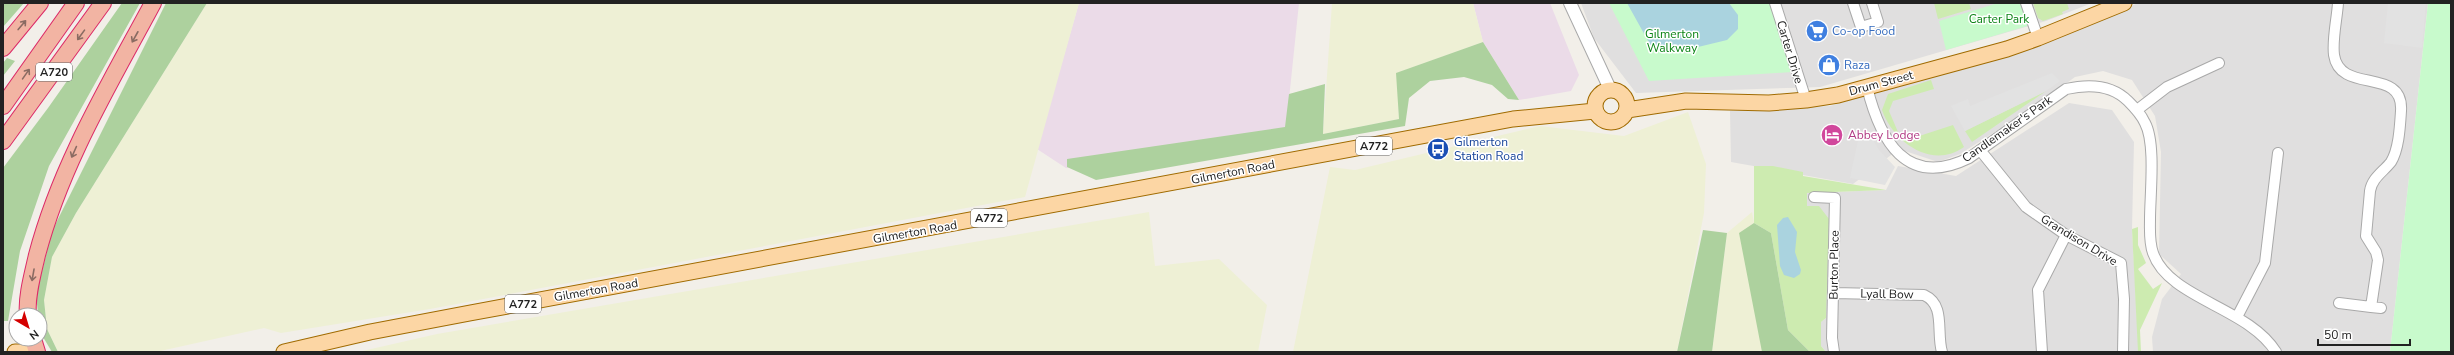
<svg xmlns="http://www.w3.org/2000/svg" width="2454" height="355" font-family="'Nunito Sans',sans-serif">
  <rect width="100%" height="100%" fill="#f2efe9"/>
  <path fill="#e0dfdf" d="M1581 3H2092L2046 21 1820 87 1636 93 1594 38Z
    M2138 3H2428L2390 352H2153L2152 337 2162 299 2181 274 2159 254 2161 152 2155 116 2132 80 2103 71 2075 77 2031 109 1960 154 1938 162 1899 149 1853 184 1731 162 1730 111 1830 106 2056 40Z
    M2069 103 2112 110 2134 142 2132 229 2139 352H1826L1821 346V322L1826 318 1807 206V193L1886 190 1898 166 1956 176Z"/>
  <path fill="#ebdbe8" d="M1079 3H1299L1286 128 1066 168 1037 149Z
    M1473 3H1550L1579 75 1571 91 1519 100 1483 42Z"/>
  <path fill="#eef0d5" d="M207 3H1079L1025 197 430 309 281 333 264 328 156 352H58L47 329 44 300 52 257 76 213Z
    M1332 3H1473L1483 42 1397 73 1399 119 1323 134Z
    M1688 112 1706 164 1704 213 1677 352H1293L1330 167 1355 170 1540 126 1624 136Z
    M1149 212 1155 266 1219 259 1267 305 1258 352H358L437 334Z
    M1752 212 1779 352H1712L1727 233Z"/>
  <path fill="#cdebb0" d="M1934 3H1969L1971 9 1938 19Z
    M2033 3H2067L2069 9 2062 12 2063 14 2043 21 2038 18Z
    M1931 80 1934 89 1893 101 1889 111 1898 132 1907 140 1953 125 1964 147C1932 170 1893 142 1882 110L1888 94Z
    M2046 91 1972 142 1965 131Z
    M1754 166H1773L1803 172V176L1886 190 1807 193V206H1819L1829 219 1826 318 1821 322V346L1826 352H1810L1788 330 1771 233 1754 223Z
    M2138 227V245L2146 263 2138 269 2153 289 2162 283 2140 330 2141 352H2138L2132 229Z"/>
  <path fill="#add19e" d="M3 3H24L3 27Z
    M122 3H140L49 166 20 251 8 321H3V168L48 108Z
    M166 3H207L76 213 52 257 44 300 47 329 58 352H52L40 332 36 295 52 231Z
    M1483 42 1519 100 1508 99 1492 85 1464 77 1430 81 1409 98 1405 126 1096 180 1067 167V159L1285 127 1289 94 1325 84 1323 134 1399 119 1396 73Z
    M7 58 15 61 3 76V63Z
    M1754 223 1771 233 1788 330 1810 352H1762L1739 233Z
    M1703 230 1727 233 1712 352H1677Z"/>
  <path fill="#c8facc" d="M1609 3H1771L1792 72 1649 81Z
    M1998 3H2022L2028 21 2027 26 1946 50 1939 21Z
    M2428 3H2451V352H2390Z"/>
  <path fill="#e2e2e2" d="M2388 3H2426L2422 48 2384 43Z
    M2052 73 2060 81 2046 91 1965 131 1951 106 1968 99 1970 106Z
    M1860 131 1868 132 1879 150 1895 167 1885 185 1850 178Z"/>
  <path fill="#aad3df" d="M1627 3H1729L1738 15V29L1727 40 1698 47 1667 53 1652 48Z
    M1788 217 1797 232 1795 252 1801 270 1800 274 1794 278 1784 275 1780 266 1777 225 1783 218Z"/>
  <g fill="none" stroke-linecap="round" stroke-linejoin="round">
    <g stroke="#a9a9a9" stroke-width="12">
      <path id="minor" d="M1775 3 1806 100
        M1853 3 1861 27 1878 22 1872 3
        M2026 3 2038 38
        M2338 3C2337 19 2332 39 2334 55 2340 95 2404 66 2401 111 2400 126 2399 149 2391 162 2383 172 2372 178 2370 191L2366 236 2376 252 2378 260 2371 307 2339 303
        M1867 87C1880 140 1906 189 1969 158L2066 89C2088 84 2111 84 2128 101 2135 108 2141 114 2145 123 2156 143 2150 195 2150 219 2150 230 2149 242 2153 253 2169 299 2248 307 2276 352
        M2137 110 2167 87 2219 63
        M1980 150 2026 207 2066 235 2121 263 2124 299 2123 352
        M1814 197 1835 198 1832 338 1834 352
        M1834 293 1924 295C1946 305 1936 332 1942 352
        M2371 307 2381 308
        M2237 317 2265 263 2278 153
        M2042 352 2038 290 2066 235"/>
    </g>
    <g stroke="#a9a9a9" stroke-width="14">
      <path id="tertiary" d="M1570 3 1610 89"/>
    </g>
    <g stroke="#a06b00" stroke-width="17">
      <path id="primary" d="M1595 106a16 16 0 1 1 32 0a16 16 0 1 1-32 0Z
        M1627 110 1686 101 1769 103 1806 100 1838 95 2007 49 2038 38 2124 3
        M15 352H31
        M284 352 370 332 470 313 1513 119 1595 111"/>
    </g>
    <g stroke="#dc2a67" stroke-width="18">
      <path id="trunk" d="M3 48 40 3
        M3 106 76 3
        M3 141 103 3
        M28 315C26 297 33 273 37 255 61 164 109 85 153 3
        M33 339 37 352"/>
    </g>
    <use href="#minor" stroke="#fff" stroke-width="10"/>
    <use href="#tertiary" stroke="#fff" stroke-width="12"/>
    <use href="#primary" stroke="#fcd6a4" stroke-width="15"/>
    <use href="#trunk" stroke="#f2b4a3" stroke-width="16"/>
  </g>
  <defs><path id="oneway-shaft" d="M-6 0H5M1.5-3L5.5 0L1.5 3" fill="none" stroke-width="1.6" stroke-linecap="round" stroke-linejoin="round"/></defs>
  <g stroke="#8a6b62">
    <use href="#oneway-shaft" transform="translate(22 25) rotate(-50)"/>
    <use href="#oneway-shaft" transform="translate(81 35) rotate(126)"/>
    <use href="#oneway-shaft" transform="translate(135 37) rotate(119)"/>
    <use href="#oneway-shaft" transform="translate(26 74) rotate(-55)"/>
    <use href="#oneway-shaft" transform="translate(74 152) rotate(114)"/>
    <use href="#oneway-shaft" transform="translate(33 275) rotate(100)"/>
  </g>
  <defs>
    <g id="supermarket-disc" transform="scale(1.15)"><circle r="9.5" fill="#3f7fe0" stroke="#fff"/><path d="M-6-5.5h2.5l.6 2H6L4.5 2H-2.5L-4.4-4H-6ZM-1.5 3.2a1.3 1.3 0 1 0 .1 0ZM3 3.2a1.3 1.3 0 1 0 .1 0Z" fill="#fff"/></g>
    <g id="shop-disc" transform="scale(1.15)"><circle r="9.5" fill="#3f7fe0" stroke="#fff"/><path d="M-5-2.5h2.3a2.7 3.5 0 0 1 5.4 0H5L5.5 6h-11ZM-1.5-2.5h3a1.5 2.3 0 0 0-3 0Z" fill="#fff"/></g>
    <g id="hotel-disc" transform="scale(1.15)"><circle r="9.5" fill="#d1479c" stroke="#fff"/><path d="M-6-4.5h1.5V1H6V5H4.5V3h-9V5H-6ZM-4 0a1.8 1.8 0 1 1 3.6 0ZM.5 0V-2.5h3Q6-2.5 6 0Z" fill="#fff"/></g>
    <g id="bus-disc" transform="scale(1.15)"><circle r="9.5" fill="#1a4fb4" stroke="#fff"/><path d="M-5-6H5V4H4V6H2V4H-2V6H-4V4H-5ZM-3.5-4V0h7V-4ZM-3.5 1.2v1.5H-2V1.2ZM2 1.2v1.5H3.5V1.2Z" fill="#fff"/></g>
  </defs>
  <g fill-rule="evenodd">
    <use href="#supermarket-disc" x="1817" y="31"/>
    <use href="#shop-disc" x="1829" y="65"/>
    <use href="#hotel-disc" x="1832" y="135"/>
    <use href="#bus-disc" x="1438" y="149"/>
  </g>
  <g text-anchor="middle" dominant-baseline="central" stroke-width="3" stroke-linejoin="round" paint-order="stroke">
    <g fill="#fff" stroke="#646464" stroke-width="1">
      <rect x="36" y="63" width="36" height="18" rx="3"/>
      <rect x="1356" y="137" width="36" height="18" rx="3"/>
      <rect x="971" y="209" width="36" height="18" rx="3"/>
      <rect x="505" y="295" width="36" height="18" rx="3"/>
    </g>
    <g font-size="11" font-weight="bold" fill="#222">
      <text x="54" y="72">A720</text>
      <text x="1374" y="146">A772</text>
      <text x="989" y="218">A772</text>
      <text x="523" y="304">A772</text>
    </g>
    <g font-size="12" fill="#0c8416" stroke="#fff">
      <text x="1999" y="19">Carter Park</text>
      <text x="1672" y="34">Gilmerton<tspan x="1672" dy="14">Walkway</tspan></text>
    </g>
    <g font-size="12" fill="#366cbe" stroke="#fff" text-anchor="start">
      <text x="1832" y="31">Co-op Food</text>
      <text x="1844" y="65">Raza</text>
    </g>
    <g font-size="12" fill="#222" stroke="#fff">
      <text transform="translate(1790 52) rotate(73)">Carter Drive</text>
      <text transform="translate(1881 83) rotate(-15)">Drum Street</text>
      <text transform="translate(2007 129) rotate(-35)">Candlemaker's Park</text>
      <text transform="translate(1233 172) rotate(-11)">Gilmerton Road</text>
      <text transform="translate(915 232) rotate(-10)">Gilmerton Road</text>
      <text transform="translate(2079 240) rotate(31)">Grandison Drive</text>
      <text transform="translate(1834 265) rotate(-89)">Burton Place</text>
      <text transform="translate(596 290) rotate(-10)">Gilmerton Road</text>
      <text transform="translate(1887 294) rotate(1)">Lyall Bow</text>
    </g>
    <g font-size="12" fill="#b23c85" stroke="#fff" text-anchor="start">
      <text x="1848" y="135">Abbey Lodge</text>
    </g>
    <g font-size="12" fill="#164399" stroke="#fff" text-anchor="start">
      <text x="1454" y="142">Gilmerton<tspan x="1454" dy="14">Station Road</tspan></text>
    </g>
  </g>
  <rect width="2454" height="355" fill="none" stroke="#222222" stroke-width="8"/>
  <g transform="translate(28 327) rotate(142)"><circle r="19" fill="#ffffff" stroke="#a7a7a7"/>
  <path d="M0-3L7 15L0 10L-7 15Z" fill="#d40000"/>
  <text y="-6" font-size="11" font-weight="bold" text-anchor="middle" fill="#222222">N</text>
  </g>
  <path d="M2318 339v6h92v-6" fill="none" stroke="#222222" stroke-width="2"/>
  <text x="2324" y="339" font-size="12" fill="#222222" stroke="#ffffff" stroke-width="3" paint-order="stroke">50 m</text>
</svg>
